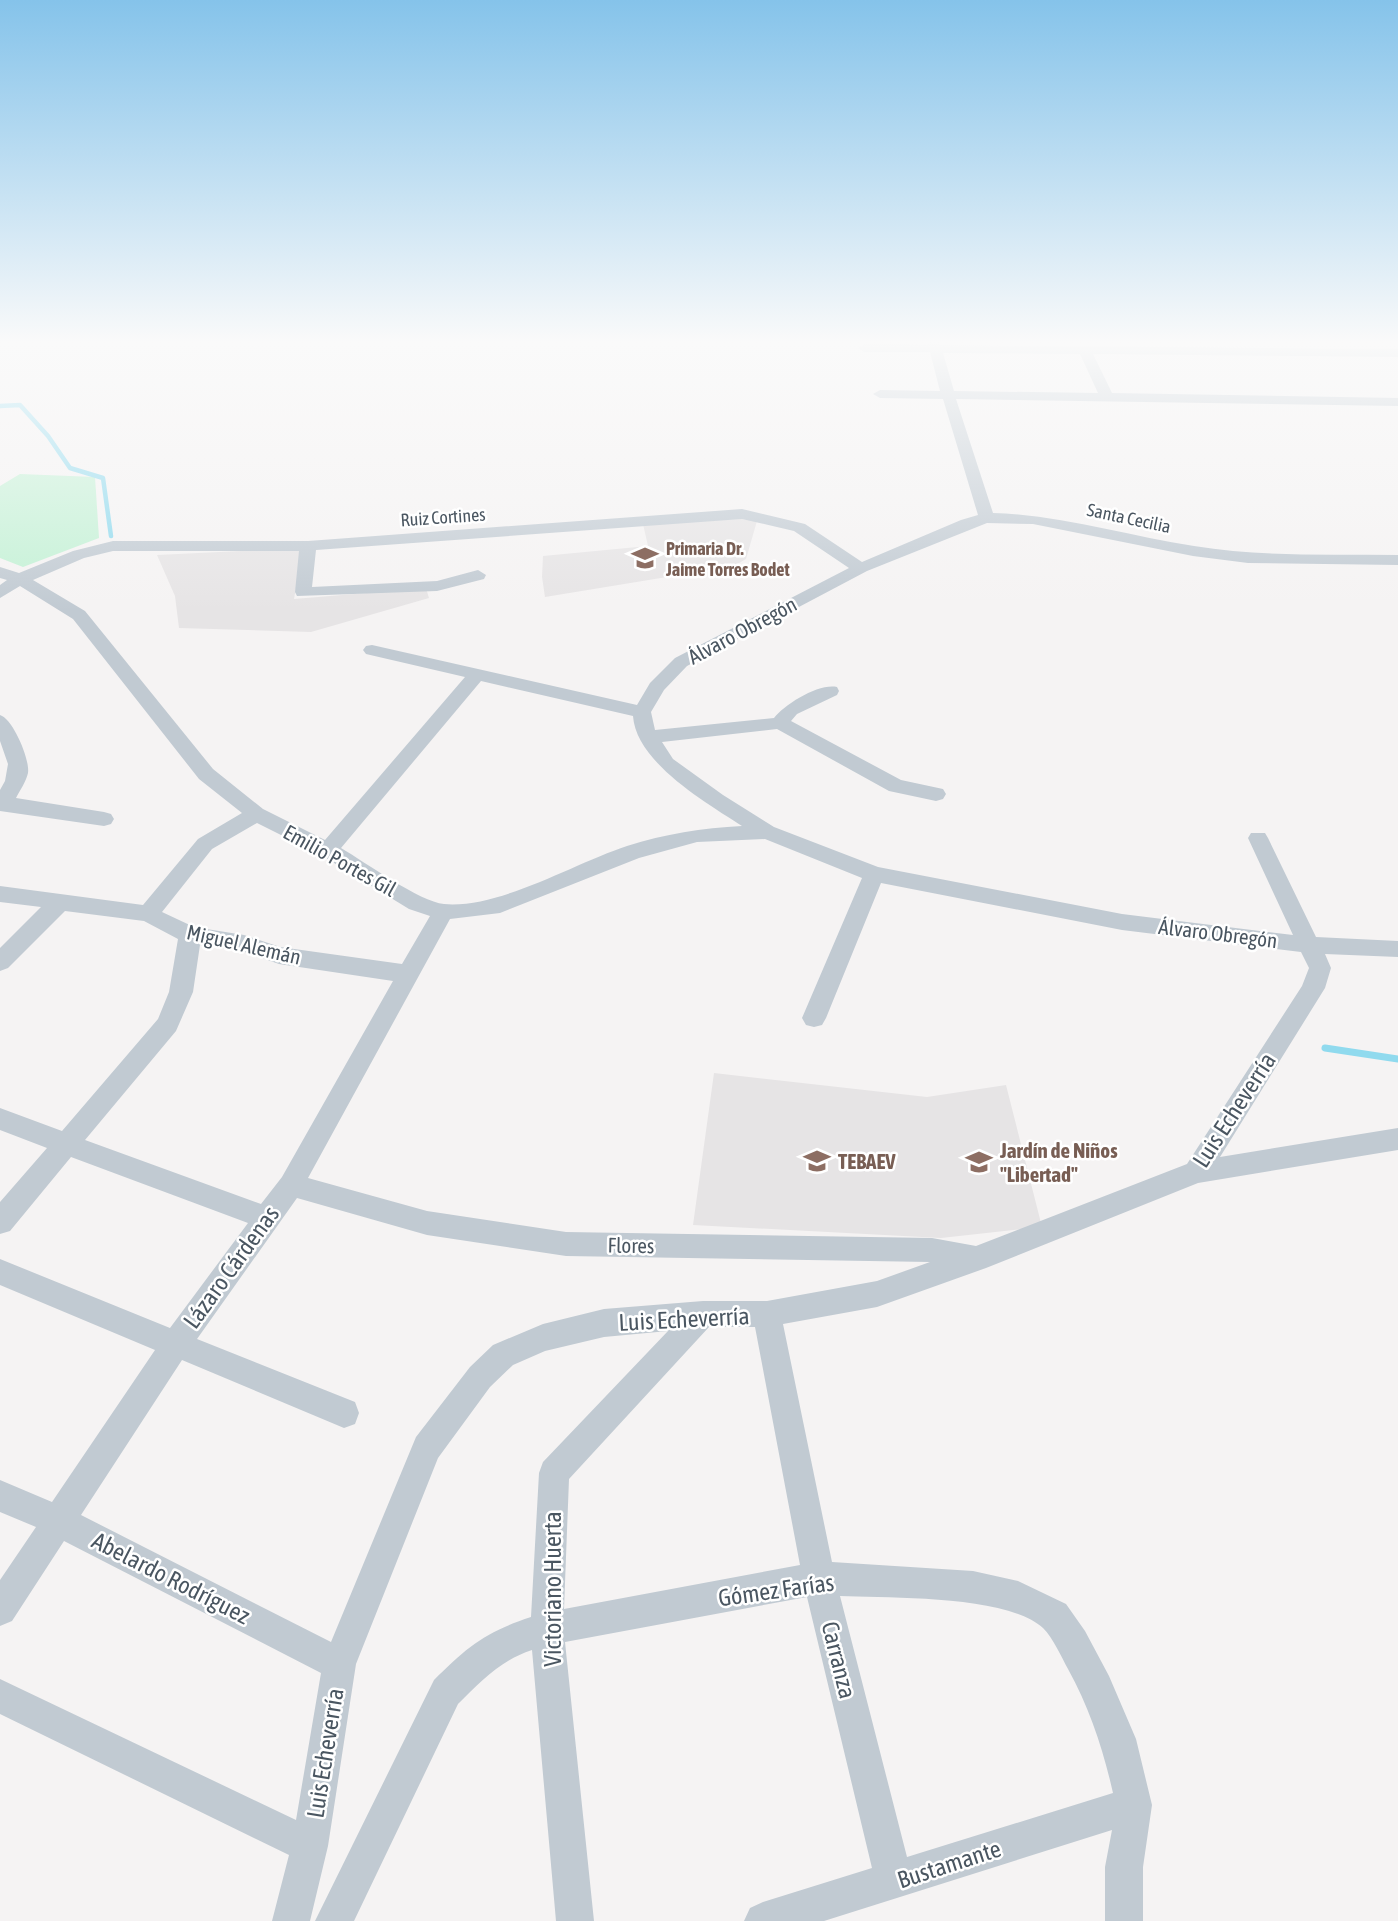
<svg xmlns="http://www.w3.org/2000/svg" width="1398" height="1921" font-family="'Asap Condensed',sans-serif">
  <rect width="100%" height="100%" fill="#f5f3f3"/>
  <path fill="#e6e4e5" d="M741 519 757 521 746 559 734 566 545 597 542 577 543 556 648 546 643 524Z
    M303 548 294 599 426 588 429 598 311 632 179 628 175 596 157 555Z
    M714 1073 927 1097 1006 1085 1042 1227 941 1238 693 1225Z"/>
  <path fill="#c3f1d5" d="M20 474 95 477 99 538 23 567 0 558V486Z"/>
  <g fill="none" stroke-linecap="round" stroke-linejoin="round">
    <path stroke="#90daee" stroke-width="4.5" d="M0 406 20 405 48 436 70 468 103 478 111 536"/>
    <path stroke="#90daee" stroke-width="7" d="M1325 1048 1398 1059"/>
    <path fill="#c1cad2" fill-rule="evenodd" d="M927 342H939L940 345 1398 349V357L1093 354 1112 393 1398 398V406L956 399 993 513C1062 515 1127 536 1194 546 1262 557 1330 554 1398 555V565L1248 563 1193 556 1033 524 987 523 867 571 687 666 664 690 651 712 655 730 774 718C785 704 819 683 837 687L839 691 837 695 797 714 791 721 901 780 943 789 946 794 943 799 936 801 889 791 777 729 662 742 673 759 723 795 774 827 878 867 1122 914 1293 935 1248 838 1251 833H1265L1268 838 1316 937 1398 941V957L1325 954 1331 968 1325 988 1220 1157 1398 1128V1150L1198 1183 986 1268 877 1307 783 1324 832 1562 973 1571 1018 1581 1066 1604 1085 1631 1109 1676 1136 1739 1152 1805 1143 1867V1921H1105V1867L1112 1830 824 1921H744L750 1908 763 1902 872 1868 807 1597 565 1642 594 1921H556L532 1650C501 1660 481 1681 458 1704L354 1921H315L434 1680C467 1647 485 1632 531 1617L539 1473 543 1462 668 1331 604 1337 545 1351 513 1365 490 1387 438 1458 356 1664 328 1846 310 1921H272L289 1855 0 1714V1679L296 1820 321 1673 64 1541 12 1621 0 1626V1580L36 1527 0 1512V1480L52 1502 155 1350 0 1285V1259L170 1328 248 1223 71 1157 10 1231 0 1234V1202L47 1148 0 1130V1108L62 1131 158 1019 169 992 178 939 144 921 65 911 8 968 0 971V948L41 907 0 902V886L143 905 198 839 242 813 199 779 73 619 20 586 0 598V585L7 580 0 578V567L19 573 73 551 113 541H308L742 509 805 524 862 562 961 520 978 515 943 399 880 398 873 394 880 390 940 391 930 352H864L858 348 864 344 927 345ZM943 353 1080 354 1098 393 954 391ZM742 519 794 531 849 568 675 658 650 683 637 705 372 645 366 646 363 650 366 654 465 677 325 840 263 809 213 769 85 611 33 580 84 558 113 551H299L295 592 297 596 437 591 484 579 486 575 478 570 437 581 312 587 316 550ZM481 681 633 716C636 762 705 802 742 826 702 828 665 834 627 846 575 863 499 909 444 904 420 902 365 862 341 848ZM257 823 321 855 409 909 430 916 402 964 280 947 244 935 194 927 162 912 212 849ZM765 839 862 878 802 1018 806 1025 814 1027 822 1025 826 1018 881 883 1122 930 1301 952 1309 968 1302 986 1187 1164 976 1246 932 1238 566 1232 427 1211 308 1178 450 919 500 913 639 858 697 842ZM200 945 242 951 279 964 393 981 282 1177 261 1204 85 1140 176 1031 193 992ZM297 1198 427 1235 566 1256 930 1262 877 1281 767 1301H703L604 1309 543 1324 493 1345 470 1367 416 1437 331 1642 81 1515 182 1360 344 1428 355 1424 359 1413 355 1402 197 1339ZM709 1327H755L800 1565 564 1609 569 1479ZM840 1596C889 1598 1007 1595 1043 1628 1053 1638 1061 1656 1068 1669 1090 1709 1103 1749 1113 1793L907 1857Z
      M0 715C13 719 30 759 28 773 26 782 20 790 16 798L104 812 111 814 114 819 111 824 104 826 0 811V790L5 781 8 764 0 741Z"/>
  </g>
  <linearGradient id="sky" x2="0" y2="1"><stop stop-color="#85c3ea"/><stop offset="0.56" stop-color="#fafafa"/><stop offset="1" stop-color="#fafafa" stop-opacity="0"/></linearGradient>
  <rect width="1398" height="611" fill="url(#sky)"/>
  <defs>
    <g id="school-bare" transform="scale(2.1)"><path d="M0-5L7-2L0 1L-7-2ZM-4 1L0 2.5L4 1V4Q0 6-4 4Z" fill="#8d6e63" stroke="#fff" stroke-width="2.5" paint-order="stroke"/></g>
  </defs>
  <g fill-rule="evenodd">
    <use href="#school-bare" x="645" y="558"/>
    <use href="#school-bare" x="817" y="1161"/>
    <use href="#school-bare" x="979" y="1162"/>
  </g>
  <g text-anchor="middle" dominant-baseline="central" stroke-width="5" stroke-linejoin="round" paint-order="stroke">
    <g font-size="18" fill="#4a5661" stroke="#fff">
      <text transform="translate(443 517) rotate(-4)">Ruiz Cortines</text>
      <text transform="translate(1129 518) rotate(12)">Santa Cecilia</text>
    </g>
    <g font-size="18" font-weight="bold" fill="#785e54" stroke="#fff" text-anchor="start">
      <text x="666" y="548">Primaria Dr.<tspan x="666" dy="21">Jaime Torres Bodet</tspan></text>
    </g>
    <g font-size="21" fill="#4a5661" stroke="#fff">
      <text transform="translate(742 630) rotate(-28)">Álvaro Obregón</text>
      <text transform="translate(340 860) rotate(29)">Emilio Portes Gil</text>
      <text transform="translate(1218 933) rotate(7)">Álvaro Obregón</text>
      <text transform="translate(244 944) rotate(13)">Miguel Alemán</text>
      <text transform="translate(631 1245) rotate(1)">Flores</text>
    </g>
    <g font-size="21" font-weight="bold" fill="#785e54" stroke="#fff" text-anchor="start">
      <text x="1000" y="1150">Jardín de Niños<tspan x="1000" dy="24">"Libertad"</tspan></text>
      <text x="838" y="1161">TEBAEV</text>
    </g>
    <g font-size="24" fill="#4a5661" stroke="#fff">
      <text transform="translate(1234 1110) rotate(-57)">Luis Echeverría</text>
      <text transform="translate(231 1267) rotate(-54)">Lázaro Cárdenas</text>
      <text transform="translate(684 1319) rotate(-3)">Luis Echeverría</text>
      <text transform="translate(171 1578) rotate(27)">Abelardo Rodríguez</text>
      <text transform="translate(552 1589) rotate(-90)">Victoriano Huerta</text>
      <text transform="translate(776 1590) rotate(-8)">Gómez Farías</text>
      <text transform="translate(839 1660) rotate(76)">Carranza</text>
      <text transform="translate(325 1753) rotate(-81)">Luis Echeverría</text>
      <text transform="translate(949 1864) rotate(-18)">Bustamante</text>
    </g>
  </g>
</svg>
